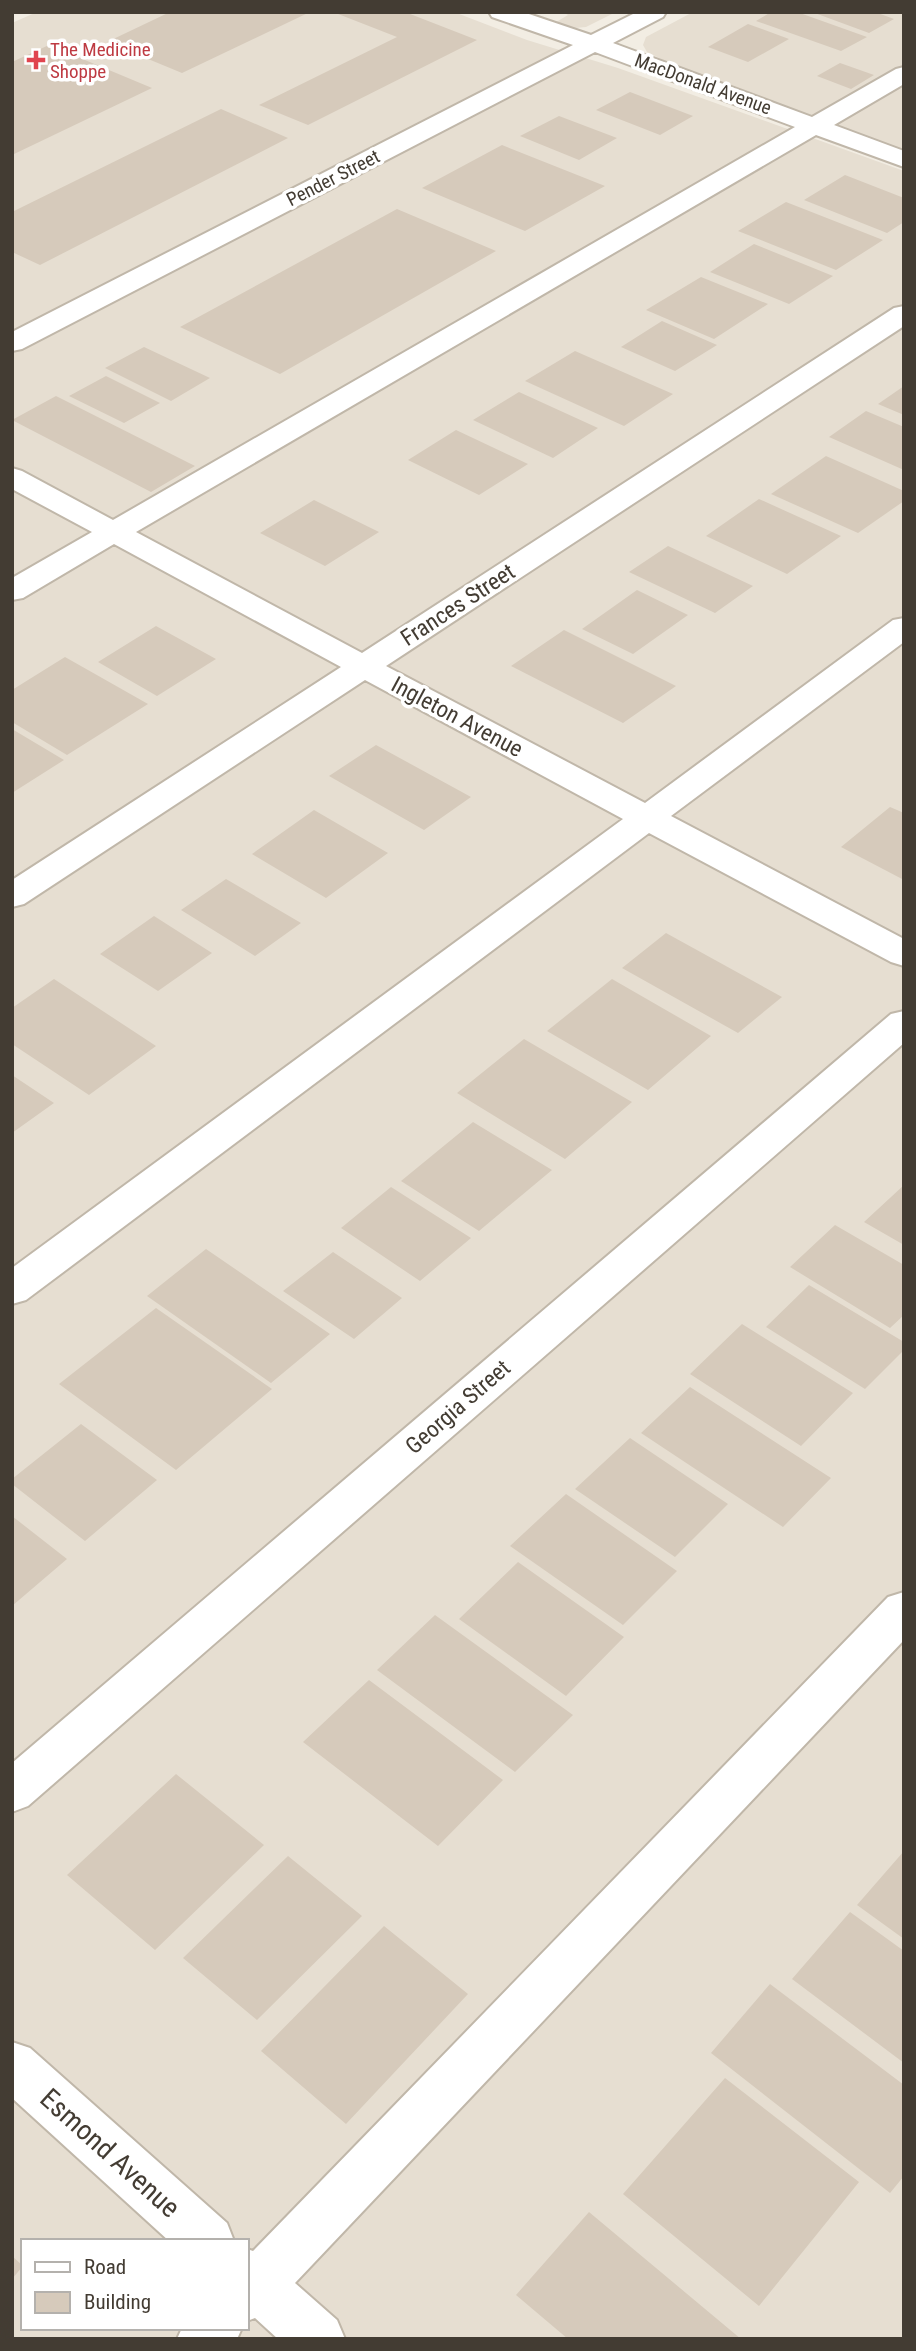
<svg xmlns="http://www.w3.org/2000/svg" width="916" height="2351" font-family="'Roboto Condensed',sans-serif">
  <rect width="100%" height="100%" fill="#f2ede3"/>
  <path fill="#e6ded1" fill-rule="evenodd" d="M37 12H454L527 40 618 68 904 171V2339H12V23ZM23 2241H247V2328H23Z
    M563 12H616L586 27 564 29 553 24 568 15Z
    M693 12H904V152L681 69 647 52 643 45 646 37Z"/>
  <path fill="#d6cabb" d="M170 12H310L182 73 107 42Z
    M333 12H405L477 40 308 125 259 105 397 37Z
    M771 12H797L867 37 841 51 756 21Z
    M812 12H875L894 19 869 33Z
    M748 24 789 39 748 62 708 47Z
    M49 45 152 88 12 155V62Z
    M840 63 874 75 851 89 817 76Z
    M630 92 693 116 660 135 596 110Z
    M221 109 288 138 40 265 12 252V212Z
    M559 116 617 138 579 160 520 136Z
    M502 145 605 186 525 231 422 188Z
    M845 175 904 198V222L887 233 804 200Z
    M786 202 883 240 836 270 738 231Z
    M397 209 496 251 280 374 180 327Z
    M754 244 833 276 789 304 710 272Z
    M701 277 768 304 714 339 646 310Z
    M662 321 717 345 675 371 621 347Z
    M144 347 210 378 171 401 105 368Z
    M575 351 673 394 624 426 525 381Z
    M106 376 160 403 124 423 69 396Z
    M904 386V415L878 404Z
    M519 392 598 428 553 458 473 420Z
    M56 396 195 466 151 492 12 420Z
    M866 411 904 427V470L829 437Z
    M456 430 528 464 479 495 408 460Z
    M826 456 904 491V501L858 533 771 494Z
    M759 499 841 536 787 574 706 536Z
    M314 500 379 532 325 566 260 533Z
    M668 546 753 586 715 613 629 572Z
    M637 590 688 615 633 654 582 629Z
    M156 626 216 659 157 696 98 662Z
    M564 630 676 686 623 723 511 666Z
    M65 657 148 704 67 755 12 722V690Z
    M12 729 64 760 12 793Z
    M376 745 471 797 424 830 329 776Z
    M890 807 904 813V880L841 847Z
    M314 810 388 853 326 898 252 854Z
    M226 879 301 923 255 956 181 910Z
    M154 916 212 953 158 991 100 954Z
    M666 933 782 997 738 1033 622 968Z
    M54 979 156 1046 89 1095 12 1044V1008Z
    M612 979 711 1036 648 1090 547 1031Z
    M524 1039 632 1102 565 1159 457 1093Z
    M12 1075 54 1103 12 1133Z
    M473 1122 552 1170 479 1231 401 1181Z
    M904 1185V1245L864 1222Z
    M391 1187 471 1238 420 1281 341 1228Z
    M835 1225 904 1265V1315L890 1328 790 1267Z
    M206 1249 330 1334 271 1383 147 1296Z
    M333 1252 402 1298 354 1339 283 1291Z
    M809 1285 904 1342V1350L865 1389 766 1327Z
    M156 1308 272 1389 176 1470 59 1384Z
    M742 1324 853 1393 801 1446 690 1374Z
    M690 1387 831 1478 783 1527 641 1433Z
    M81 1424 157 1480 85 1541 12 1484V1479Z
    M630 1438 728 1504 675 1557 575 1489Z
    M566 1494 677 1571 623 1625 510 1546Z
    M12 1516 67 1559 12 1606Z
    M518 1562 624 1637 566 1696 459 1619Z
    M435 1615 573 1715 515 1772 377 1670Z
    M369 1680 503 1780 438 1846 303 1742Z
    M176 1774 264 1845 155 1950 67 1875Z
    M904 1851V1939L857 1905Z
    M288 1856 362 1916 257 2020 183 1958Z
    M850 1912 904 1951V2063L792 1979Z
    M384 1926 468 1994 346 2124 261 2051Z
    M770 1984 904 2085V2176L890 2193 711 2053Z
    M725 2078 859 2182 759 2306 623 2194Z
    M589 2212 741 2339H568L516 2295Z
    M12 2256 23 2266 12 2279Z"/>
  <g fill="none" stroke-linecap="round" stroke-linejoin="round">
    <g stroke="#c0b7a9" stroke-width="4">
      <path id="minor" d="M489 12H523L591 35 637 12H666L663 17 613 43 812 117 896 69 904 67V84L834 125 904 151V167L816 135 136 532 362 653 894 308 904 306V326L386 666 645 803 893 620 904 618V642L671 816 904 939V966L891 962 649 833 26 1300 12 1304V1268L623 819 365 680 24 904 12 907V880L341 667 114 544 23 598 12 600V578L92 532 12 489V468L22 471 113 520 795 127 595 52 22 349 12 351V332L573 45 492 17Z
        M904 1011V1043L28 1806 12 1812V1763L891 1014Z
        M904 1592V1640L295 2283 337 2320 345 2339H278L255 2318 247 2321V2249L253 2251 888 1597Z
        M12 2042 30 2048 227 2223 234 2241H169L12 2098Z
        M182 2328H242L237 2339H177Z"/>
    </g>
    <use href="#minor" fill="#fff" fill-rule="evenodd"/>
  </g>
  <path fill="#e0444e" stroke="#fff" stroke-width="2.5" d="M32.5 49.5h7v7h7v7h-7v7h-7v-7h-7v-7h7z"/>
  <g text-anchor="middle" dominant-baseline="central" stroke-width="7" stroke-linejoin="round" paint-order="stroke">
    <g font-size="19" fill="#be3a42" stroke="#fff" text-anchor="start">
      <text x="50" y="49">The Medicine<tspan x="50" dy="22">Shoppe</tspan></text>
    </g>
    <g font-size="19" fill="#433c33" stroke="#fff">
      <text transform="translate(703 84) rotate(20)">MacDonald Avenue</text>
      <text transform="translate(333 178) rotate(-27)">Pender Street</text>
    </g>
    <g font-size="23" fill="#433c33" stroke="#fff">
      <text transform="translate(458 605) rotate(-33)">Frances Street</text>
      <text transform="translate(457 717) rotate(28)">Ingleton Avenue</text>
      <text transform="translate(458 1407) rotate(-41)">Georgia Street</text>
    </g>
    <g font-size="28" fill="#433c33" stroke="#fff">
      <text transform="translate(110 2153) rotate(42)">Esmond Avenue</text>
    </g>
  </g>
  <rect width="916" height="2351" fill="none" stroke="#433c33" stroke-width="28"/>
  <rect x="21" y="2239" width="228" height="91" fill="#ffffff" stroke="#b4b1ad" stroke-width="2"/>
  <rect x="35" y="2262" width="35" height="10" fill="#ffffff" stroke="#b4b1ad" stroke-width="2"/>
  <text x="84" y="2274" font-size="21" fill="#433c33">Road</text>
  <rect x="35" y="2292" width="35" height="21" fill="#d6cabb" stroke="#b4b1ad" stroke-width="2"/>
  <text x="84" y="2309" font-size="21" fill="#433c33">Building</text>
</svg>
